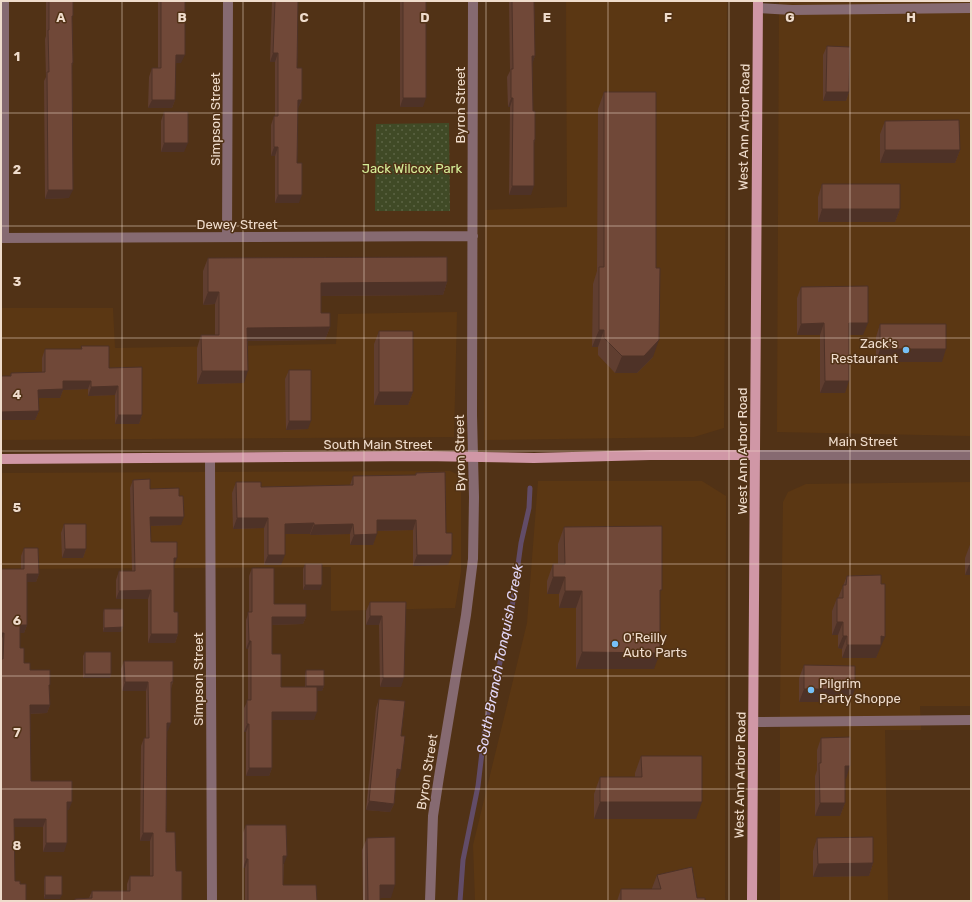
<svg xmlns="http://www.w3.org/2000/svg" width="972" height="902" font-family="Rubik,sans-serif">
  <defs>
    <pattern id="park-dots" width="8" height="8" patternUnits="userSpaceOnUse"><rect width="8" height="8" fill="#404a26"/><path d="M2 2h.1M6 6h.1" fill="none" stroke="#5c6444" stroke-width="1.8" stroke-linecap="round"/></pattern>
  </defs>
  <rect width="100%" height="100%" fill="#513216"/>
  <path fill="#5b3713" d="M566 1H727L724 428 694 437 484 440 485 210 567 207Z
    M779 1H971V436L777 432Z
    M1 308H113L115 348 336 344 338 314 457 312 454 437 1 440Z
    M450 471 461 476V572L455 608 331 611V567L1 569V473Z
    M538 481H702L726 496 725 901H475L473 845 527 623Z
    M971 482V706H920L921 730H885L888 901H780V705L783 502 788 492 806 484Z"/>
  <path fill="url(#park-dots)" d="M449 123 450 211H375L376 124Z"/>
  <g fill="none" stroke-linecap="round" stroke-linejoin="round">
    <path stroke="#624c68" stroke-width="5" d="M460 901 463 860 478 786 485 727 511 615 521 543 529 508 530 488"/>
    <path stroke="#866a71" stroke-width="10" d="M758 8 792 10 971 8
      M227 237 228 1
      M1 238 473 236
      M4 238V1
      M754 455H971
      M210 458 212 901
      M754 722 971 720
      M430 901 433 816 439 777 466 615 473 559 474 497 472 415 473 1"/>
    <path stroke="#d097a6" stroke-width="10" d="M1 459 423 456 534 458 650 455H754
      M752 901 758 1"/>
  </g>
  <path fill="#603e30" d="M46 1H73L72 19 73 63 72 66 69 198 45 199 44 81 46 77 45 39 46 36Z
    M158 1H185L181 63H175V100L172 108H148L149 77 152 68H158Z
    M272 1H298L297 68 302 100 298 108 297 163 299 203H275V156H271V125L274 116H275V62H270Z
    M400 1H426L423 107H400Z
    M509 1H534L535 56 532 63 533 111 535 140 534 143 531 195H509L510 107H508L507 77 510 71Z
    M827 46 849 92 846 101H823V55Z
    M604 92 653 357 637 373H615L598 355V347H592L593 284 597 271 598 109Z
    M164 112 184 152H161V121Z
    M885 121 960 150 955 163H880V134Z
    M822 184 900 209 895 222H818V197Z
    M208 258 447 282 443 295 321 296V313L330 327 325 340 248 341 244 383 197 384V348L201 335H215V304L203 305V271Z
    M801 287 863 335H849L845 393H820V335H797V298Z
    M880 324 942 362H876V337Z
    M379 331 413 392 408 405H374V344Z
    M81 346 109 368 142 415 139 424H115V395L88 396V389L63 390 60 398H38L39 411 35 420 10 376 11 373 42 372V358L45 349H81Z
    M289 370 308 429 286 430 285 379Z
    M416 473 446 533 448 565 413 566V530L377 531 373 545H350V534L310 535V534H285L281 565H264V528L233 529 232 493 236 482 261 487 350 485 353 476 415 475Z
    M133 480 150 489 179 496 181 525 150 526 151 542 174 565V612L178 634 175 643H148V599H116V580L119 571H132L130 488Z
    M64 524 86 549 83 558H62L61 533Z
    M564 527 660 597 654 669H576V608H559V594H547V581L553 564H558V544Z
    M971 542V575H965V558Z
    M24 548 39 574 36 582H27V625L24 633H20V648L24 663 49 689 50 705 47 713 30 714 31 781 69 810H67L64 852H43V827H14L1 901V641L21 569V556Z
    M305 564 320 590H303V569Z
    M252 568 274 604 306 617 303 624 272 625V654L281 687H305V674L306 670 324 686 322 691H317L314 720H272V768L269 776H246V732H244V708L248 700V649H246V620L249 612V576Z
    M847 576 880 649H879L876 658H842V649L838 648V635H832V611L837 598H838Z
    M370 602H406L401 687H380L379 625H366V611Z
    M104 609 123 627 121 632H103V613Z
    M85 652 111 674 110 678H83V656Z
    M124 661 173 682 171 689 168 731H167L166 832 176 871 182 901H74L75 899 89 898 92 891H127V884L130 876H150V841H140L141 746 144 738H146V691H122L121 669Z
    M804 665 850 702H799V678Z
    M379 699 401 736 398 778H396L394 804 390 812 366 810 376 708Z
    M821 738 846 779H845V803L840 816H815V776L817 770V750Z
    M641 756 696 819H594V794L600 777H635V773Z
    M246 825 284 864 283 885 317 901H245V868H243V833Z
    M367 838 391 898H380V901H363L362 850Z
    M817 838 873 863 869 876 813 877V851Z
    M657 875 697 898 705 901H617L621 889H652V888Z
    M45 876 60 899H44V880Z"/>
  <path fill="#4e3227" d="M273 53H278L275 62H270Z
    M176 55H185L181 63H172Z
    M532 56H535L532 65Z
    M826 92H849L846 101H823Z
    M403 98H426L423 107H400Z
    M511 98H513L510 107H508Z
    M152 100H175L172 108H148Z
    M298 100H302L298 108H295Z
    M164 143H188L184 152H161Z
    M274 147H278L275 156H271Z
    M885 150H960L955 163H880Z
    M512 186H534L531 195H509Z
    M48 190H73L69 198 45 199Z
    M278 195H302L299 203H275Z
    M822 209H900L895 222H818Z
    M447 282 443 295 316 296 321 283Z
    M208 292H219L215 304 203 305Z
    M824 323 820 335H797L801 324Z
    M849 323H868L863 335H845Z
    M330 327 325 340 243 341 247 328Z
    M599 330H604L598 347H592Z
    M659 340 653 357 637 373H615L622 356Z
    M880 349H946L942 362H876Z
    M202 371H248L244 383 197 384Z
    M63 381H91L88 389 63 390 60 398H35L38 390Z
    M825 381H849L845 393H820Z
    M118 386 115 395 88 396 91 387Z
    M379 392H413L408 405H374Z
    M39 411 35 420H1V412Z
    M118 415H142L139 424H115Z
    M289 421H311L308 429 286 430Z
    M150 517H184L181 525 147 526Z
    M237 518H268L264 528 233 529Z
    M377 520H416L413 530 373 531Z
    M314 523 310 534H281L285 524Z
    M353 524 350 534 310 535 314 525Z
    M377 534 373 545H350L354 535Z
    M65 549H86L83 558H62Z
    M268 555H285L281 565H264Z
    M417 555H452L448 565 413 566Z
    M174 558H177L174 566Z
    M971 560V575H965Z
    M27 574H39L36 582H24Z
    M553 577H565L559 594H547Z
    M305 585H322L320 590H303Z
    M151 590 148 599H116L119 591Z
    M565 591H582L576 608H559Z
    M370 616H382L379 625H366Z
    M272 617H306L303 624 269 625Z
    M837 622H843L838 635H832Z
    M20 625H27L24 633H17Z
    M123 627 121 632H103L104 628Z
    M1 633H4L1 641Z
    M151 634H178L175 643H148Z
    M843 636H847L842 649 838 648Z
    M881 636 885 637 876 658H842L847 645Z
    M249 641H251L248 649H246Z
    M582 652 660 653 654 669H576Z
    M85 674H111L110 678H83Z
    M383 678H404L401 687H380Z
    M125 682H148L146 691H122Z
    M306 686H324L322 691H305Z
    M804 689H855L850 702H799Z
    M30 705H50L47 713 27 714Z
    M272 712H317L314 720H269Z
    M167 723H171L168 731H164Z
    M247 724H249L246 732H244Z
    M845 766H850L846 779H840Z
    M249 768H272L269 776H246Z
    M397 769 401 770 398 778H394Z
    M369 801 394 804 390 812 366 810Z
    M67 802H72L69 810H64Z
    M600 802H702L696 819H594Z
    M820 803H845L840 816H815Z
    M14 819H46L43 827H11Z
    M143 833H153L150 841H140Z
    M46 843H67L64 852H43Z
    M283 856H287L284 864H280Z
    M246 859H248L245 868H243Z
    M873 863 869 876 813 877 818 864Z
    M380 885H395L391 898H375Z
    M45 895H62L60 899H44Z"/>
  <path fill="#704838" stroke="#4e3227" d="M49 1H73V16H72L73 63H72L73 190H48L47 72H49L48 30H49Z
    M161 1H185V55H176L175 100H152V68H161Z
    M275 1H298L297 68H302V100H298L297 163H302V195H278V147H274V116H278V53H273Z
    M403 1H426V98H403Z
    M512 1H534L535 56H532L533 111H535V140H534V186H512L513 98H511V69H513Z
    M827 46 850 47 849 92H826Z
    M604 92H656V268H660L659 340 644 356H622L604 338V330H599V267H604Z
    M164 112H188V143H164Z
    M959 120 960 150H885V121Z
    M822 184H900V209H822Z
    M447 257V282L321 283V313H330V327L247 328 248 371H202L201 335H219V292H208V258Z
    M868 286V323H849V381H825L824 323 801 324V287Z
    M880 324H946V349H880Z
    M379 331H413V392H379Z
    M81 346H109V368L142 367V415H118V386L91 387V381H63V389L38 390 39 411 1 412V376H11V373L45 372V349H82Z
    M289 370H311V421H289Z
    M445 472 446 533H452V555H417L416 520H377V534L354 535 353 524 314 525V523L285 524V555H268V518H237L236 482H261V487L353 485V476L416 475V473Z
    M150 479V489L179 488V496H183L184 517H150L151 542H177V558H174V612H178V634H151V590L119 591V571H135L133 480Z
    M1 486 2 493 1 499Z
    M64 524H86V549H65Z
    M662 526V590H660V653L582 652V591H565V577H553V564H565L564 527Z
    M24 548H38L39 574H27V625H20V648H24V663H30V670H50V685H49L50 705H30L31 781H72V802H67V843H46V819H14L15 881H20V884H26V901H1V659H3L4 633H1V569H24Z
    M305 564H322V585H305Z
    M252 568H274V604H306V617H272V654H281V687H317V712H272V768H249V724H247V700H251V641H249L248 612H252Z
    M881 575V584H885V637L881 636V645H847V636H843V622H837V598H843V585H846L847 576Z
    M370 602H406L404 678H383L382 616H370Z
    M104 609H123V627L104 628Z
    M85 652H111V674H85Z
    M124 661H173V682H171V723H167L166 832H175L176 871H182V901H75V899L92 898V891H130V876H153V833H143L144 738H149L148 682H125Z
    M804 665 855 666V689H804Z
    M306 670H324V686H306Z
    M379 699 405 701 401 736H405L401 770 397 769 394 804 369 801Z
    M850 737V766H845V803H820L819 763H821V738Z
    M641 756H702V802H600V777H642Z
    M246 825H286L287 856H283V885H316L317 901H248V859H246Z
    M395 837V885H380V901H368L367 838Z
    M873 837V863L818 864 817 838Z
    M692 867 697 898H705V901H621V889H661L657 875Z
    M45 876H62V895H45Z"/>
  <path fill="none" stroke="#efdccc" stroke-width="1" stroke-opacity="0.55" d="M122 1V901M243 1V901M364 1V901M486 1V901M608 1V901M729 1V901M850 1V901M1 113H971M1 226H971M1 338H971M1 451H971M1 564H971M1 676H971M1 789H971"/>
  <g fill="#76c0f7" stroke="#513216" stroke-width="1.5">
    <circle cx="906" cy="350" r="4"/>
    <circle cx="615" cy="644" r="4"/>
    <circle cx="811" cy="690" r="4"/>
  </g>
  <g text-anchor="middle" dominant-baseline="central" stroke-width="3" stroke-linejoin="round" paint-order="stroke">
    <g font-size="13" fill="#efdccc" stroke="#513216">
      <text transform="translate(460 105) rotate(-90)">Byron Street</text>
      <text transform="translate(215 119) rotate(-90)">Simpson Street</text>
      <text transform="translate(744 127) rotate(-89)">West Ann Arbor Road</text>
      <text x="237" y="224">Dewey Street</text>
      <text x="863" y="441">Main Street</text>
      <text x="378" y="444">South Main Street</text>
      <text transform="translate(742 451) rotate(-90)">West Ann Arbor Road</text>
      <text transform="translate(460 453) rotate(-91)">Byron Street</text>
      <text transform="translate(198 679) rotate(-90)">Simpson Street</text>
      <text transform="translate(427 772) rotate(-81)">Byron Street</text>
      <text transform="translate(740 775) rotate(-89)">West Ann Arbor Road</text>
    </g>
    <g font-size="13" fill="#d6ef99" stroke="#513216">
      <text x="412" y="168">Jack Wilcox Park</text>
    </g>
    <g font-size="13" fill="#efdccc" stroke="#513216" text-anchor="start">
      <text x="898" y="343" text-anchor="end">Zack's<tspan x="898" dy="15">Restaurant</tspan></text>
      <text x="623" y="637">O'Reilly<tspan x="623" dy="15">Auto Parts</tspan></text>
      <text x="819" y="683">Pilgrim<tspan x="819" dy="15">Party Shoppe</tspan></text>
    </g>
    <g font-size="14" font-style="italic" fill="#e4d8f9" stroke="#513216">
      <text transform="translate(500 659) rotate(-79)">South Branch Tonquish Creek</text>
    </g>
  </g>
  <g font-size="13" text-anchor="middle" font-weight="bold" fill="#efdccc" stroke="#513216" stroke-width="3" stroke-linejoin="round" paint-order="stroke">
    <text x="61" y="22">A</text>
    <text x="182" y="22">B</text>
    <text x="304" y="22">C</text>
    <text x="425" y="22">D</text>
    <text x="547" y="22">E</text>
    <text x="668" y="22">F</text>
    <text x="790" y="22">G</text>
    <text x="911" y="22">H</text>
    <text x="17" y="61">1</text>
    <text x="17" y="174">2</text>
    <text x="17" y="286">3</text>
    <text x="17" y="399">4</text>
    <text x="17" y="512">5</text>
    <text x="17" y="625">6</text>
    <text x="17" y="737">7</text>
    <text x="17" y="850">8</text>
  </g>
  <rect width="972" height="902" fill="none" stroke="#efdccc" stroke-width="4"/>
</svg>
